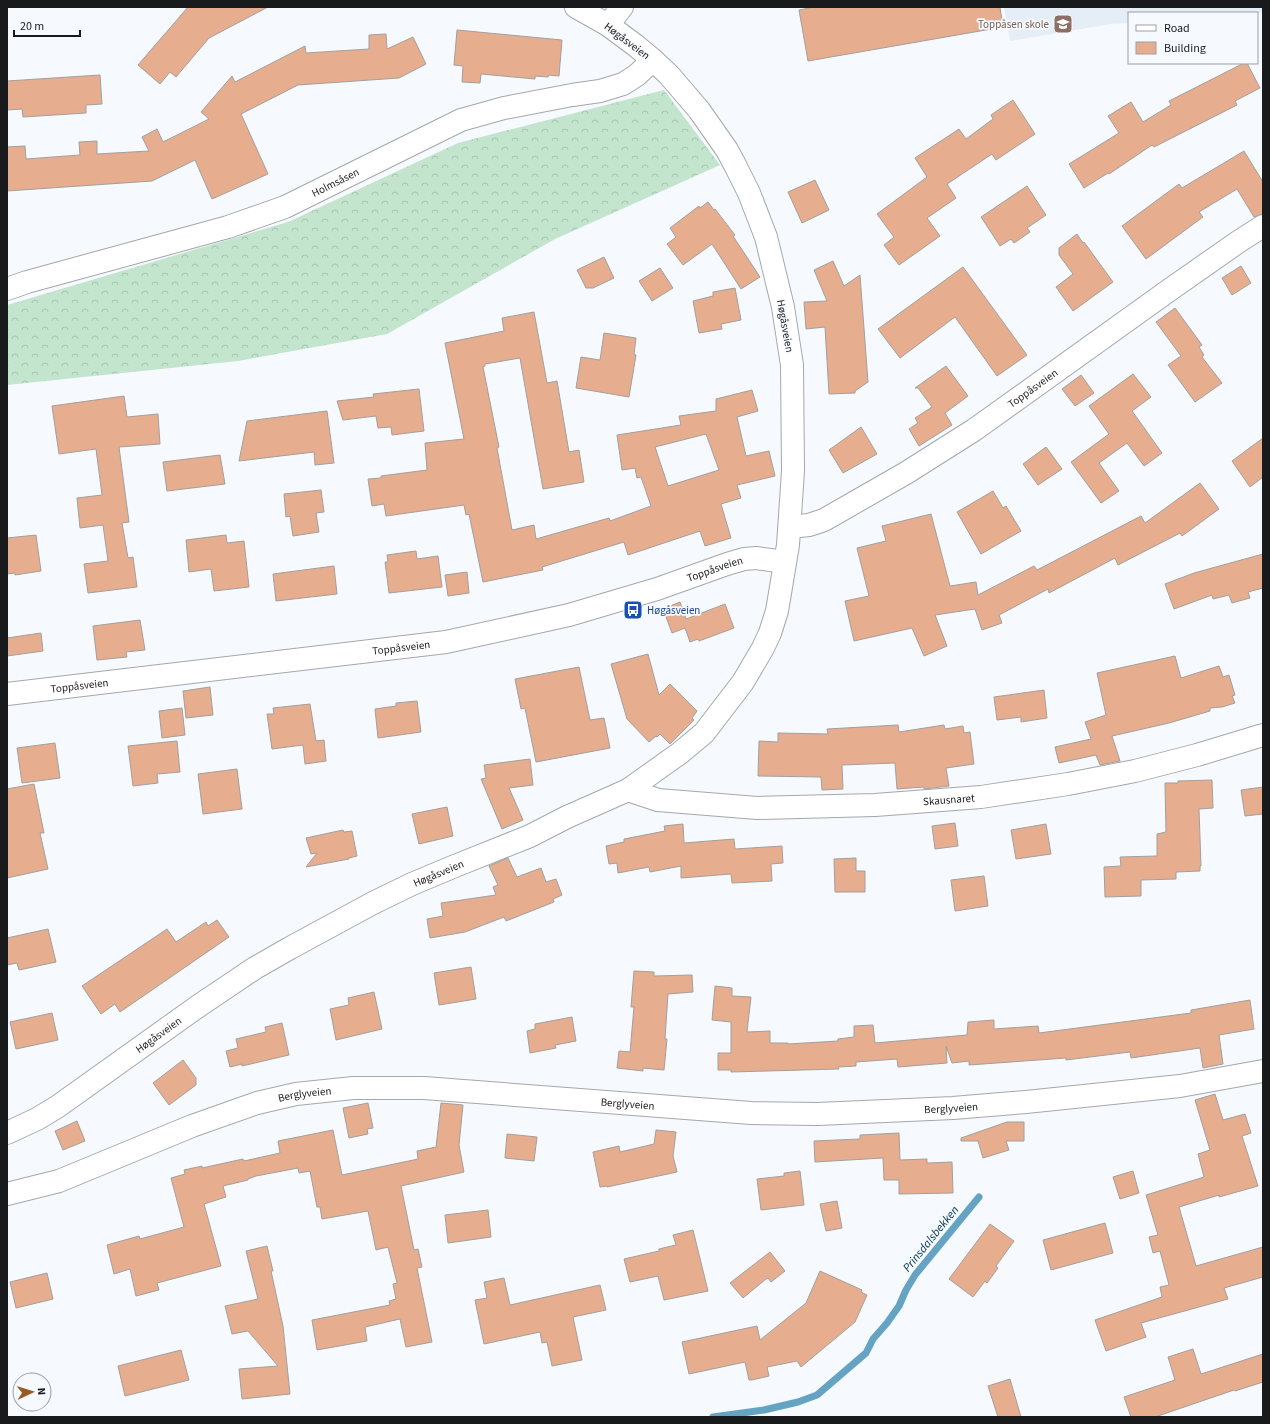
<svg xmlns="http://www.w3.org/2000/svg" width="1270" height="1424" font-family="'Source Sans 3',sans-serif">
  <defs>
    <pattern id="forest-crowns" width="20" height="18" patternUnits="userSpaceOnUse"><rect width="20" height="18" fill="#c3e4cd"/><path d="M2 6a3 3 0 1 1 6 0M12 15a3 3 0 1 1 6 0" fill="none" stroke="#a7c3af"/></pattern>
  </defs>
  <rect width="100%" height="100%" fill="#f6f9fd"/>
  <path fill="#e5edf7" d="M1004 7H1263V13H1129V23L1111 24 1010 41Z"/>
  <path fill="url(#forest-crowns)" d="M664 90 720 165 555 239 387 334 238 361 7 385V305L288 222 458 143Z"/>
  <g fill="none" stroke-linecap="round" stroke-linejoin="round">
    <path stroke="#65a3c2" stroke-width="7" d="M713 1417 764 1410 798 1402 817 1395 866 1353 873 1339 887 1323 899 1306 906 1290 915 1275 979 1197"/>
  </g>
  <path fill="#e6ad8f" stroke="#a39f9d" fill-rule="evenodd" d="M188 7H268L209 38 176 77 170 72 160 84 138 65Z
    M814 7H1000L1003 27 808 61 799 10Z
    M457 30 562 40 559 76 549 75 548 77 535 76V79L481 74 480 83 462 82 463 66 454 65Z
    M386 34 387 49 413 37 426 64 399 78 298 85 241 114 268 174 212 199 195 160 152 181 7 191V147L25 146 26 159 80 155 79 142 97 141V154L149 151 142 137 157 129 163 142 209 119 201 112 232 76 235 82 305 46 306 53 369 49V35Z
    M1244 63H1247L1260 88 1235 101 1237 105 1154 147 1152 145 1109 174 1108 173 1084 188 1069 164 1119 133 1108 116 1131 102 1143 122 1171 105 1169 101Z
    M100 75 102 104 86 105V113L23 117 22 109 7 110V81Z
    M1013 100 1035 134 996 160 992 154 947 184 956 198 927 218 940 236 899 265 884 245 894 237 877 214 927 177 915 158 959 129 966 139 993 119 991 115Z
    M1244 151 1263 182V214L1254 217 1237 189 1199 212 1203 217 1146 259 1122 226 1179 184 1182 188Z
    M815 180 829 210 802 223 788 192Z
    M1027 186 1046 215 1027 228 1030 232 1014 243 1011 239 1000 246 981 217Z
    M708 202 714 210 715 209 735 235 733 236 760 277 741 289 712 244 683 265 667 244 676 237 670 228 699 206 700 208Z
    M1077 234 1083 243 1084 242 1113 282 1073 311 1056 287 1073 274 1059 255V248Z
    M604 257 614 278 593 288H586L577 270Z
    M833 261 844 286 860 275 868 382 855 391V393L829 394 825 327 806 329 804 302 827 301 814 270Z
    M1241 266 1251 283 1232 295 1222 278Z
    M963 267 1027 355 997 376 955 317 900 358 878 329Z
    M660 268 673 288 652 301 639 281Z
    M735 288 741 320 721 324 722 329 699 333 693 301 713 296V292Z
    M1175 308 1202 345 1199 347 1204 355 1202 357 1222 383 1195 402 1168 365 1181 356 1156 322Z
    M534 312 547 383 557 381 569 452 579 450 584 482 543 489 520 358 485 364V366L483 367 499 447 497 448 512 530 534 525 536 539 609 518 610 521 651 506 641 477 637 478 635 468 622 470 617 435 681 425 679 416 716 411V399L752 390 758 411 737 417 746 456 769 451 775 476 737 485 741 498 721 504 731 538 705 546 700 531 628 555 624 542 542 567 543 570 483 582 469 514 466 515 464 505 386 516 384 504 372 506 368 479 381 478V476L427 470 425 443 464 439 445 343 504 331 502 318ZM706 434 719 470 668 486 655 447Z
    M604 333 636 338 634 354 636 355 629 397 576 388 581 357 600 360Z
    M946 366 968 396 945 413 952 425 919 446 909 429 918 423 915 418 932 407 918 388H915Z
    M1133 374 1151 397 1132 411 1162 453 1144 466 1127 443 1099 463 1119 491 1101 503 1071 462 1109 434 1089 406Z
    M1081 375 1094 393 1075 406 1062 389Z
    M419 389 424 431 392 435 391 427 378 428 376 416 343 420 337 401 374 397 373 394Z
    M124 396 127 417 158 414 160 444 119 447 129 522 122 523 128 558 133 557 137 587 88 593 84 564 108 561 103 525 80 528 77 498 102 495 96 449 59 454 52 406Z
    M327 411 334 463 315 465 314 452 239 461 247 421Z
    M861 427 877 454 843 473 829 450Z
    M1263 438V477L1250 487 1232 461Z
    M1046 447 1062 469 1038 485 1023 464Z
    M220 455 225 484 167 491 163 462Z
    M1200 483 1219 509 1182 536 1180 533 1118 565 1115 558 1049 593 1048 589 999 615 1002 623 982 630 975 609 935 615 947 646 924 656 912 628 854 641 845 601 869 596 857 548 886 541 882 526 931 514 950 586 976 582 978 595 1034 566 1037 570 1141 516 1145 523Z
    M321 490 324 512 316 513 319 532 293 536 290 516 286 517 284 494Z
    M993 491 1003 508 1006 506 1021 531 981 554 957 512Z
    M36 535 41 571 15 575V573L7 574V538Z
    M226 535 227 543 244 541 249 587 214 591 211 569 189 572 186 540Z
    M416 551 417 559 438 556 442 587 389 593 385 562H388L387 555Z
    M1263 554V588L1248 592 1250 598 1232 603 1229 595 1213 599 1212 595 1174 609 1165 584 1194 573Z
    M334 566 337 594 276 601 273 574Z
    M467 572 469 593 448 596 445 575Z
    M680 602 686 619 725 604 734 628 699 641 698 639 690 642 685 628 672 633 663 609Z
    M140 620 145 650 126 652 127 657 97 660 93 626Z
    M41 633 43 651 7 656V638Z
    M648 654 659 695 670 684 697 711 692 718 694 720 670 744 660 734 657 737 656 736 649 742 627 719 611 664Z
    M1175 656 1181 678 1219 666 1223 677 1229 675 1235 695 1232 696 1235 703 1222 707 1210 708V711L1169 723 1112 736 1120 761 1100 765 1096 755 1059 763 1055 747 1091 739 1085 722 1106 715 1097 673Z
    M579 667 590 720 604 718 610 748 536 762 525 708 521 709 515 679Z
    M210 687 213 715 186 718 183 691Z
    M1044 690 1047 718 1021 722V717L997 720 994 697Z
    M417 701 421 732 378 738 375 709 396 706V703Z
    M310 704 316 741 324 740 326 761 305 764 303 745 272 749 267 714H274L273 708Z
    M182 708 185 735 162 738 159 711Z
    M898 725 899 732 944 725 945 729 963 726 964 733 970 732 974 764 946 768 949 786 924 789V787L897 789 895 763 842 765 843 789 822 790 821 777 758 776 759 741 778 742V733L828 734 827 729Z
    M177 741 180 772 157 774 158 783 133 786 128 746Z
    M55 743 60 778 22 783 17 748Z
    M530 759 533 785 509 788 523 820 502 829 481 779 486 778 484 765Z
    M237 769 242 809 203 814 198 774Z
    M1212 780 1213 808 1199 809 1201 866H1200V871L1176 872V879L1141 880V896L1105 897 1104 867 1121 866 1120 857 1157 856V834L1166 832 1165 783H1178V781Z
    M34 784 44 833H40L48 869 7 878V789Z
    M1263 787V814L1245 816 1241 790Z
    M447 807 453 836 419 844 412 814Z
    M955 823 958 846 935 849 932 826Z
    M683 824 684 843 734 839 735 849 782 846 783 863 771 864 772 881 732 883 731 874 681 878V866L650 872 649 867 618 873 617 863 609 864 606 846 624 842V839L665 831 664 826Z
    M1046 824 1051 854 1016 859 1011 830Z
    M343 830 344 832 352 831 357 856 349 858V859L306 867 317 853 311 854 306 838Z
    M508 858 517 877 541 868 546 882 556 879 562 895 553 899 554 902 506 921 504 917 465 932 430 938 427 919 443 916 441 903 496 895 493 887 498 885 489 866Z
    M856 858V871H865V892H835L834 859Z
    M984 876 988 906 955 911 951 880Z
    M217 920 229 937 120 1012 115 1004 101 1014 82 986 167 929 176 942 206 922 208 926Z
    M48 929 56 962 19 970 17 963 7 965V938Z
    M471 967 476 999 439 1005 434 973Z
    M634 971 654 972V976L692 975 693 992 668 994 665 1039H667L664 1070 643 1068V1071L617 1068 619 1051 630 1052 634 1007H631Z
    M715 986 732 988V996L751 997 747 1032 770 1031V1043H788V1044L838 1041V1039L854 1037V1026L873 1025 875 1043 967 1035 968 1022 994 1020V1029L1038 1026 1039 1033 1191 1013V1010L1250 1000 1254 1029 1219 1035 1223 1064 1203 1068 1200 1048 1131 1058 1130 1052 1066 1060V1058L969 1065V1061L952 1063 946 1046 947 1063 898 1067 897 1059 856 1062V1066L838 1067 839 1069 731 1072V1070H718V1053H731V1022L712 1020Z
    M374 992 382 1029 336 1040 330 1009 349 1005 348 998Z
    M52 1013 58 1040 16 1049 10 1022Z
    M572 1017 576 1041 555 1045 556 1048 530 1053 527 1031 535 1029V1024Z
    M282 1023 289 1055 242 1066V1064L230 1067 226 1051 238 1048 236 1039 266 1032 265 1027Z
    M183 1060 196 1078V1085L169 1105 153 1083Z
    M1215 1094 1223 1120 1245 1114 1251 1133 1242 1136 1258 1186 1219 1197V1195L1179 1207 1196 1266 1263 1247V1277L1224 1288 1228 1299 1141 1323 1146 1337 1106 1351 1095 1320 1162 1297 1160 1287 1169 1285 1160 1251 1153 1253 1149 1237 1158 1235 1146 1195 1204 1177 1198 1154 1210 1150 1195 1100Z
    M368 1103 373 1128 367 1129 368 1134 349 1138 343 1108Z
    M441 1103 463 1105 459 1145 464 1172 401 1186 414 1250 418 1249 422 1267 417 1268 432 1342 406 1347 400 1319 365 1327 367 1341 317 1350 312 1320 390 1305 389 1301 396 1299 393 1284 397 1283 388 1247 376 1250 368 1211 322 1219 320 1207H317L310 1171 299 1173 298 1168 256 1176 248 1179V1180L223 1186 226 1197 204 1204 221 1266 157 1283 159 1290 136 1296 130 1269 114 1274 107 1245 139 1236 140 1239 184 1227 171 1178 185 1174 184 1170 202 1166V1168L243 1159 244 1161 280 1153 278 1141 333 1130 342 1175 418 1159 417 1151 436 1147Z
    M77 1121 85 1141 63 1150 55 1131Z
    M1007 1122H1024V1141H1006L1009 1150 983 1158 978 1141H961V1138Z
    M656 1130 676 1132 673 1156 677 1172 607 1187V1186L600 1187 593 1152 619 1146 620 1152 654 1144Z
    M899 1133 900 1160 927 1159V1163L952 1162 953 1193 899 1194V1180H884L883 1158 815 1162 814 1141 860 1139V1135Z
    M507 1134 537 1137 534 1161 505 1158Z
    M800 1171 804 1205 761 1210 757 1179 784 1176V1173Z
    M1133 1171 1139 1193 1120 1199 1113 1177Z
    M837 1201 842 1228 826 1231 820 1204Z
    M488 1210 491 1237 448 1243 445 1215Z
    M1105 1223 1113 1253 1051 1270 1043 1240Z
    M990 1224 1014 1241 996 1266 998 1268 987 1283 985 1281 973 1297 949 1279Z
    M693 1230 708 1291 664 1300 658 1276 630 1282 624 1259 659 1251V1249L676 1245 673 1235Z
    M267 1246 273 1271H271L283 1326 290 1394 242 1399 239 1369 278 1366 248 1331 232 1334 225 1306 258 1299 246 1251Z
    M770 1252 785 1271 771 1282 768 1278 766 1279 743 1298 730 1283Z
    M820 1271 862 1290 861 1292 867 1295 855 1322 801 1367 797 1361 767 1367 769 1376 752 1380H749L745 1362 689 1374 682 1342 757 1326 760 1340 806 1303Z
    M47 1273 53 1299 16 1308 10 1282Z
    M504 1278 510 1305 600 1285 606 1310 573 1317 582 1360 552 1366 547 1342 542 1343 540 1332 484 1344 475 1300 487 1298 484 1282Z
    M1193 1349 1201 1374 1263 1354V1382L1235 1391 1234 1390 1155 1417H1131L1124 1397 1175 1380 1168 1357Z
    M181 1350 189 1380 125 1396 118 1366Z
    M1010 1379 1021 1417H998L988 1386Z"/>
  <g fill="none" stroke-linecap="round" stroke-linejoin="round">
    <g stroke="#a4a7ab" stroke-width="24">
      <g id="street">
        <path d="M608 25 622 7"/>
        <path id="s1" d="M7 289 27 282 228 227 285 207 461 120 504 108 572 95 600 91 623 84 637 75 653 60"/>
        <path id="s2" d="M790 527 809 525 824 520 906 473 974 430 1168 291 1238 242 1263 226"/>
        <path id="s3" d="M7 694 446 642 569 615 657 589 727 564 744 559 756 558 785 562"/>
        <path id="s4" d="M628 790 658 800 757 808 875 805 981 797 1068 784 1135 771 1197 755 1263 735"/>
        <path id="s5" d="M7 1194 59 1181 192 1126 257 1103 296 1094 353 1088H424L751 1113 818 1114 953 1108 1026 1102 1180 1086 1263 1071"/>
      </g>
    </g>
    <g stroke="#a4a7ab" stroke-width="24">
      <g id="secondary">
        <path id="s6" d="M7 1133 37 1119 57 1107 197 1007 255 968 290 948 373 903 412 884 455 866 530 836 567 817 628 790 680 753 704 733 743 682 763 648 770 633 777 611 788 545 793 471 792 365 783 307 766 237 749 193 735 165 727 150 699 110 669 75 653 60 635 45 608 25 576 7"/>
      </g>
    </g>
    <use href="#street" stroke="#fff" stroke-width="22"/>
    <use href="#secondary" stroke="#fff" stroke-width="22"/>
  </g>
  <defs>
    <g id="school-square" transform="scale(1)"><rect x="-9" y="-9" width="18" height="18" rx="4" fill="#8d6e63" stroke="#f6f9fd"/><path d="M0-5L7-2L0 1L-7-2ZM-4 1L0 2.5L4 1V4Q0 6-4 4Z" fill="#fff"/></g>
    <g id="bus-square" transform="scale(1)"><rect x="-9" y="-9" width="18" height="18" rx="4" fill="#1a4fb4" stroke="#f6f9fd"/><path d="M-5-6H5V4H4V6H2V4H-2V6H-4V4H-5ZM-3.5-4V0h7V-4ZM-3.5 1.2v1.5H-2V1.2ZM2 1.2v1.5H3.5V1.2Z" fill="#fff"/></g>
  </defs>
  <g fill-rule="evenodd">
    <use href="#school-square" x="1063" y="24"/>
    <use href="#bus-square" x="633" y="610"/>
  </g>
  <g text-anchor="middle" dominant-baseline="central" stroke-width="3.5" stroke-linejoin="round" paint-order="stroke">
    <g font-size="11" fill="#785e54" stroke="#f6f9fd" text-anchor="end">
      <text x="1049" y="24">Toppåsen skole</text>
    </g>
    <g font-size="11" fill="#191a1b" stroke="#f6f9fd">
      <text transform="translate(627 41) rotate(37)">Høgåsveien</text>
      <text stroke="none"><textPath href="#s1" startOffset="346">Holmsåsen</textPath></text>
      <text transform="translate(785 326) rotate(80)">Høgåsveien</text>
      <text stroke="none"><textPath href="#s2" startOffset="282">Toppåsveien</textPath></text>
      <text stroke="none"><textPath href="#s3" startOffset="721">Toppåsveien</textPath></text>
      <text stroke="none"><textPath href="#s3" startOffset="397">Toppåsveien</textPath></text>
      <text stroke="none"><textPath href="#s3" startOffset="73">Toppåsveien</textPath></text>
      <text stroke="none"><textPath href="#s4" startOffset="323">Skausnaret</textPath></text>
      <text stroke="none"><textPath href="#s6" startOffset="505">Høgåsveien</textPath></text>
      <text stroke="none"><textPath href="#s6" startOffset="181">Høgåsveien</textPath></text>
      <text stroke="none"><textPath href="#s5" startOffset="315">Berglyveien</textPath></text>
      <text stroke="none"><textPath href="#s5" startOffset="639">Berglyveien</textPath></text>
      <text stroke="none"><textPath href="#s5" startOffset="963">Berglyveien</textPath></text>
    </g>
    <g font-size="11" fill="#164399" stroke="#f6f9fd" text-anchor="start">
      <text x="647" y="610">Høgåsveien</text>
    </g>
    <g font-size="12" font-style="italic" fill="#00374d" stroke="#f6f9fd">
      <text transform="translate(931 1239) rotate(-51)">Prinsdalsbekken</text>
    </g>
  </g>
  <rect width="1270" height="1424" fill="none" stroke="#191a1b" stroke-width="16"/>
  <rect x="1128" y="12" width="130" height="52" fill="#f6f9fd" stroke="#9ea0a3"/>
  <rect x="1136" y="25" width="20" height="6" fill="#ffffff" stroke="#9ea0a3"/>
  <text x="1164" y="32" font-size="12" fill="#191a1b">Road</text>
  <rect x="1136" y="42" width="20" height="12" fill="#e6ad8f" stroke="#9ea0a3"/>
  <text x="1164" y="52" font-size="12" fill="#191a1b">Building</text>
  <g transform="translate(32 1392) rotate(86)"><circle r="19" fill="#f6f9fd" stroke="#9ea0a3"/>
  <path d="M0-3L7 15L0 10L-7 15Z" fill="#985a20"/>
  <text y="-6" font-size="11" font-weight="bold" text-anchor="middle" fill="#191a1b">N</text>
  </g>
  <path d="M14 30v6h66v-6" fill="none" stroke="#191a1b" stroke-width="2"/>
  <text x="20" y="30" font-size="12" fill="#191a1b" stroke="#f6f9fd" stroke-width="3" paint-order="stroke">20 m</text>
</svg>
